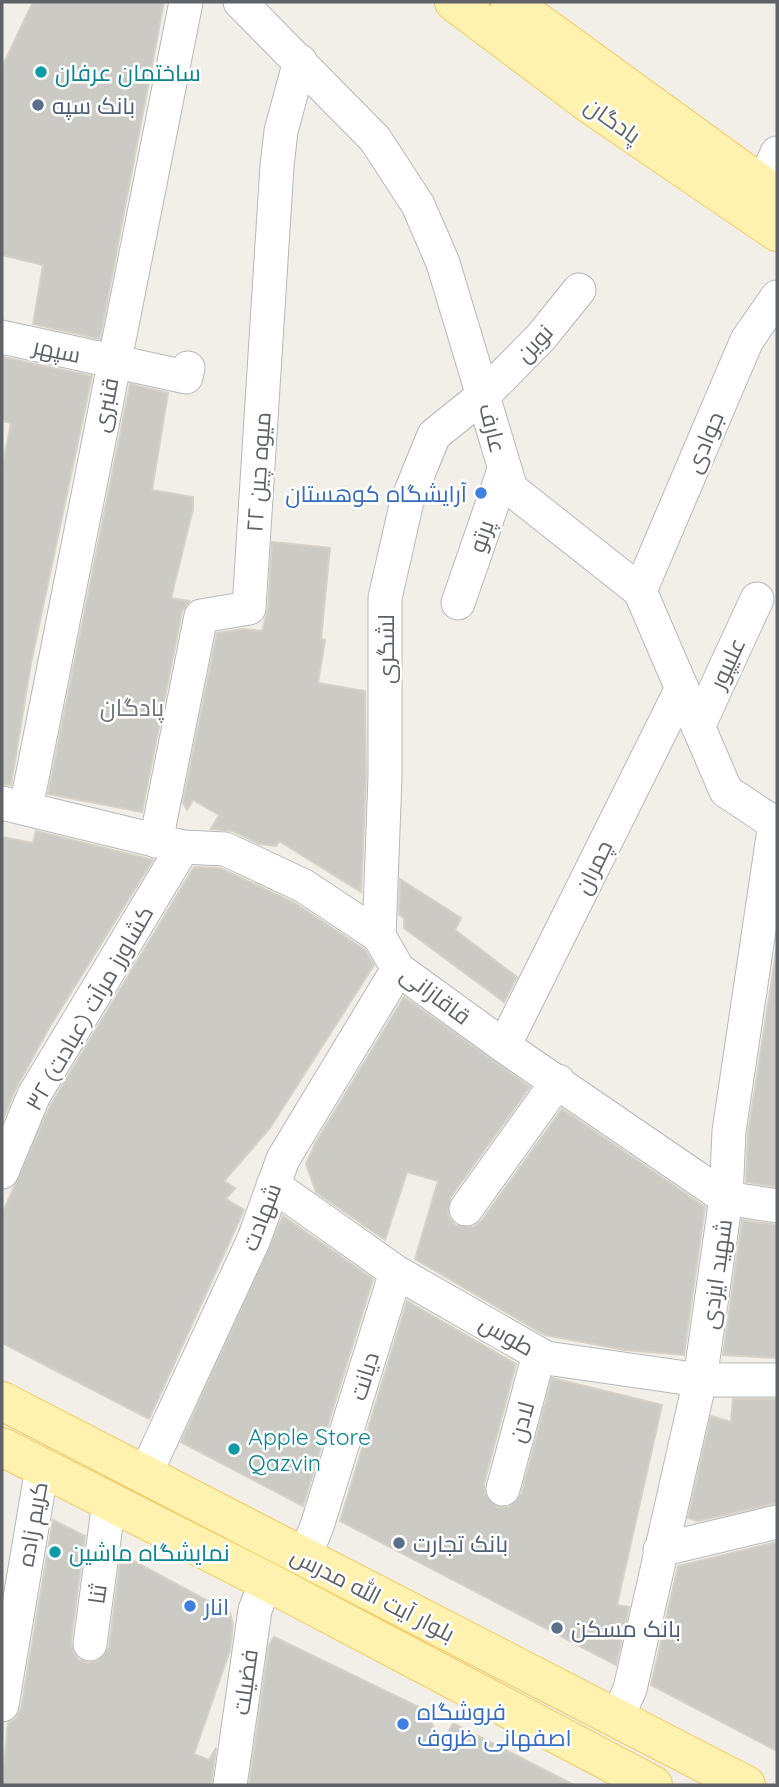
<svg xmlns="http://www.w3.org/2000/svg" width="779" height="1787" font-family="Quicksand,Cairo,sans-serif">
  <rect width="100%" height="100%" fill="#f1efe8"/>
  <path fill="#cccac5" stroke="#d6d1c6" stroke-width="2" d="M33 2H164L100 339 33 324 43 265 2 255V67Z
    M2 357 92 376 31 663 11 785 2 784V468L11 423 2 421Z
    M130 384 168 393 152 490 193 497V509L171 598 189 601 182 612 142 812 48 794Z
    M272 542 330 548 321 639 325 640 318 683 365 691 366 777 361 892 279 841 276 846 259 844 233 831 211 829 219 815 193 800 187 810 183 802 217 633 243 629 262 631 268 609Z
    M36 831 153 860 49 1028 16 1088 2 1122V837L33 843Z
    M194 867 220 868 295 903 365 950 374 965 270 1128 224 1181 235 1188 226 1199 244 1210 149 1419 2 1343V1214L51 1104Z
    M400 879 461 918 455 930 517 977 504 1002 404 928V918L399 915Z
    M777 946V1187L746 1182 748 1133Z
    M404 997 530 1087 450 1198 448 1216 455 1225 473 1227 482 1220 562 1109 705 1207 684 1355 625 1350 545 1335 415 1259 438 1181 407 1172 385 1240 316 1192 306 1164 316 1142Z
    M283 1216 373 1279 303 1506 181 1442Z
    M742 1220 777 1225V1358L723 1355Z
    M407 1301 516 1364 484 1484 485 1495 497 1507H509L521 1495 552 1378 662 1405 617 1605 629 1607 616 1665 340 1521Z
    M733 1399H777V1503L698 1521 688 1518 711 1416 731 1422Z
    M53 1520 85 1536 71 1641 73 1652 79 1660 88 1663 98 1661 109 1647 121 1554 230 1613 233 1624 230 1650 194 1754 209 1760 216 1748 211 1785H2L8 1723 16 1718 21 1708Z
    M777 1542V1751L651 1685 678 1566Z
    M274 1637 427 1711 441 1747 453 1723 574 1785H249L269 1645Z"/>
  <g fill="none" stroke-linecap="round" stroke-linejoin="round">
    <g stroke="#b5b8bc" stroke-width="35">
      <path id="minor" d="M240 2 375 139 418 205 443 263 511 489 640 591 726 791 777 825
        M762 186 777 153
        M2 337 186 377 188 368
        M640 591 747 340 777 297
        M458 603 504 470
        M698 727 757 599
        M2 803 183 847 225 849 304 886 379 936 398 969 504 1046 726 1198 777 1206
        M26 808 186 2
        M156 841 201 616 249 608 277 166 281 131 300 61
        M379 936 385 777V598L407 501 434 435 485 394 542 336 579 290
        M504 1046 682 688
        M2 1172 34 1095 183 847
        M273 1185 396 1272 546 1358 700 1380H777
        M466 1209 558 1081
        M144 1477 254 1239 283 1159 398 969
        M503 1489 539 1354
        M660 1550 777 1522
        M304 1558 317 1526 396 1272
        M90 1644 109 1502
        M2 1705 42 1468
        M617 1718 630 1689 700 1380 726 1198 729 1131 775 823
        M230 1785 255 1610 266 1581"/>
    </g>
    <g stroke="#f2c960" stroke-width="40">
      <path id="major" d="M454 2 591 105 777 232
        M510 2 777 196
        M2 1401 746 1785
        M2 1447 266 1581 653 1785"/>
    </g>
    <use href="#minor" stroke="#fff" stroke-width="33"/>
    <use href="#major" stroke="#fff2af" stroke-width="38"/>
  </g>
  <g fill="#0f9aa8" stroke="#fff" stroke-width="2.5">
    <circle cx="41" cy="72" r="7"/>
    <circle cx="234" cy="1449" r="7"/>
    <circle cx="55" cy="1552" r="7"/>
  </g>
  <g fill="#5c6f8a" stroke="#fff" stroke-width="2.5">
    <circle cx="38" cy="105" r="7"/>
    <circle cx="399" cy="1543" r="7"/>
    <circle cx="557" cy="1628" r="7"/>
  </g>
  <g fill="#3f7fe0" stroke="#fff" stroke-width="2.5">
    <circle cx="481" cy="493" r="7"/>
    <circle cx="190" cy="1606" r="7"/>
    <circle cx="403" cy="1724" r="7"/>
  </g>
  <g text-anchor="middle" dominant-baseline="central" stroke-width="5" stroke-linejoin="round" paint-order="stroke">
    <g font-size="23" fill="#0d838f" stroke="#fff" text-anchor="start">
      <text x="55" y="72">ساختمان عرفان</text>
      <text x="248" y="1436">Apple Store<tspan x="248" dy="26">Qazvin</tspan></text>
      <text x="69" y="1552">نمایشگاه ماشین</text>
    </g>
    <g font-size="23" fill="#4e5e75" stroke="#fff" text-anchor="start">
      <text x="52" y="105">بانک سپه</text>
      <text x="413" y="1543">بانک تجارت</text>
      <text x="571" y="1628">بانک مسکن</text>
    </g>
    <g font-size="23" fill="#5f6368" stroke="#fff">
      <text transform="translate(613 120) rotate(35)">پادگان</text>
      <text transform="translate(534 343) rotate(-47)">نوین</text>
      <text transform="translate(57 350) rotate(12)">سپهر</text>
      <text transform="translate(105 405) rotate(-79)">قنبری</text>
      <text transform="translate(493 428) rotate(76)">عارف</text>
      <text transform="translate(704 442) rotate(-67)">جوادی</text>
      <text transform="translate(258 472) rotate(-86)">۲۲ میوه چین</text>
      <text transform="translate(481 536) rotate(-71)">پرتو</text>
      <text transform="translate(385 649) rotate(-90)">لشگری</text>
      <text transform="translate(727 663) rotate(-65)">علیپور</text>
      <text transform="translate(593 867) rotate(-64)">چمران</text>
      <text transform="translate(436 995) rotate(37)">قاقازانی</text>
      <text transform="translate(89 1008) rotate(-60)">۳۲ کشاورز مرآت (عبادت)</text>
      <text transform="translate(261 1217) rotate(-69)">شهادت</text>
      <text transform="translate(716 1274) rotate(-82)">شهید ایزدی</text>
      <text transform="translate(507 1335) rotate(30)">طوس</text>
      <text transform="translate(364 1376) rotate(-73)">دیانت</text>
      <text transform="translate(521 1422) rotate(-75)">لادن</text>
      <text transform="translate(32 1524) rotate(-80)">کریم زاده</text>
      <text transform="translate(97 1594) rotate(-82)">ثنا</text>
      <text transform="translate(373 1594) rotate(27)">بلوار آیت الله مدرس</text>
      <text transform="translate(245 1682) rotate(-82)">فضیلت</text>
    </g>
    <g font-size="23" fill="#366cbe" stroke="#fff" text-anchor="start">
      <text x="467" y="493" text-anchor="end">آرایشگاه کوهستان</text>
      <text x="204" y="1606">انار</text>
      <text x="417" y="1711">فروشگاه<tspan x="417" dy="26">اصفهانی ظروف</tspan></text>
    </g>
    <g font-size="24" fill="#70757a" stroke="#fff">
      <text x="132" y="707">پادگان</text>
    </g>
  </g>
  <rect width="779" height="1787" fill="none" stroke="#5f6368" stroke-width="7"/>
</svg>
